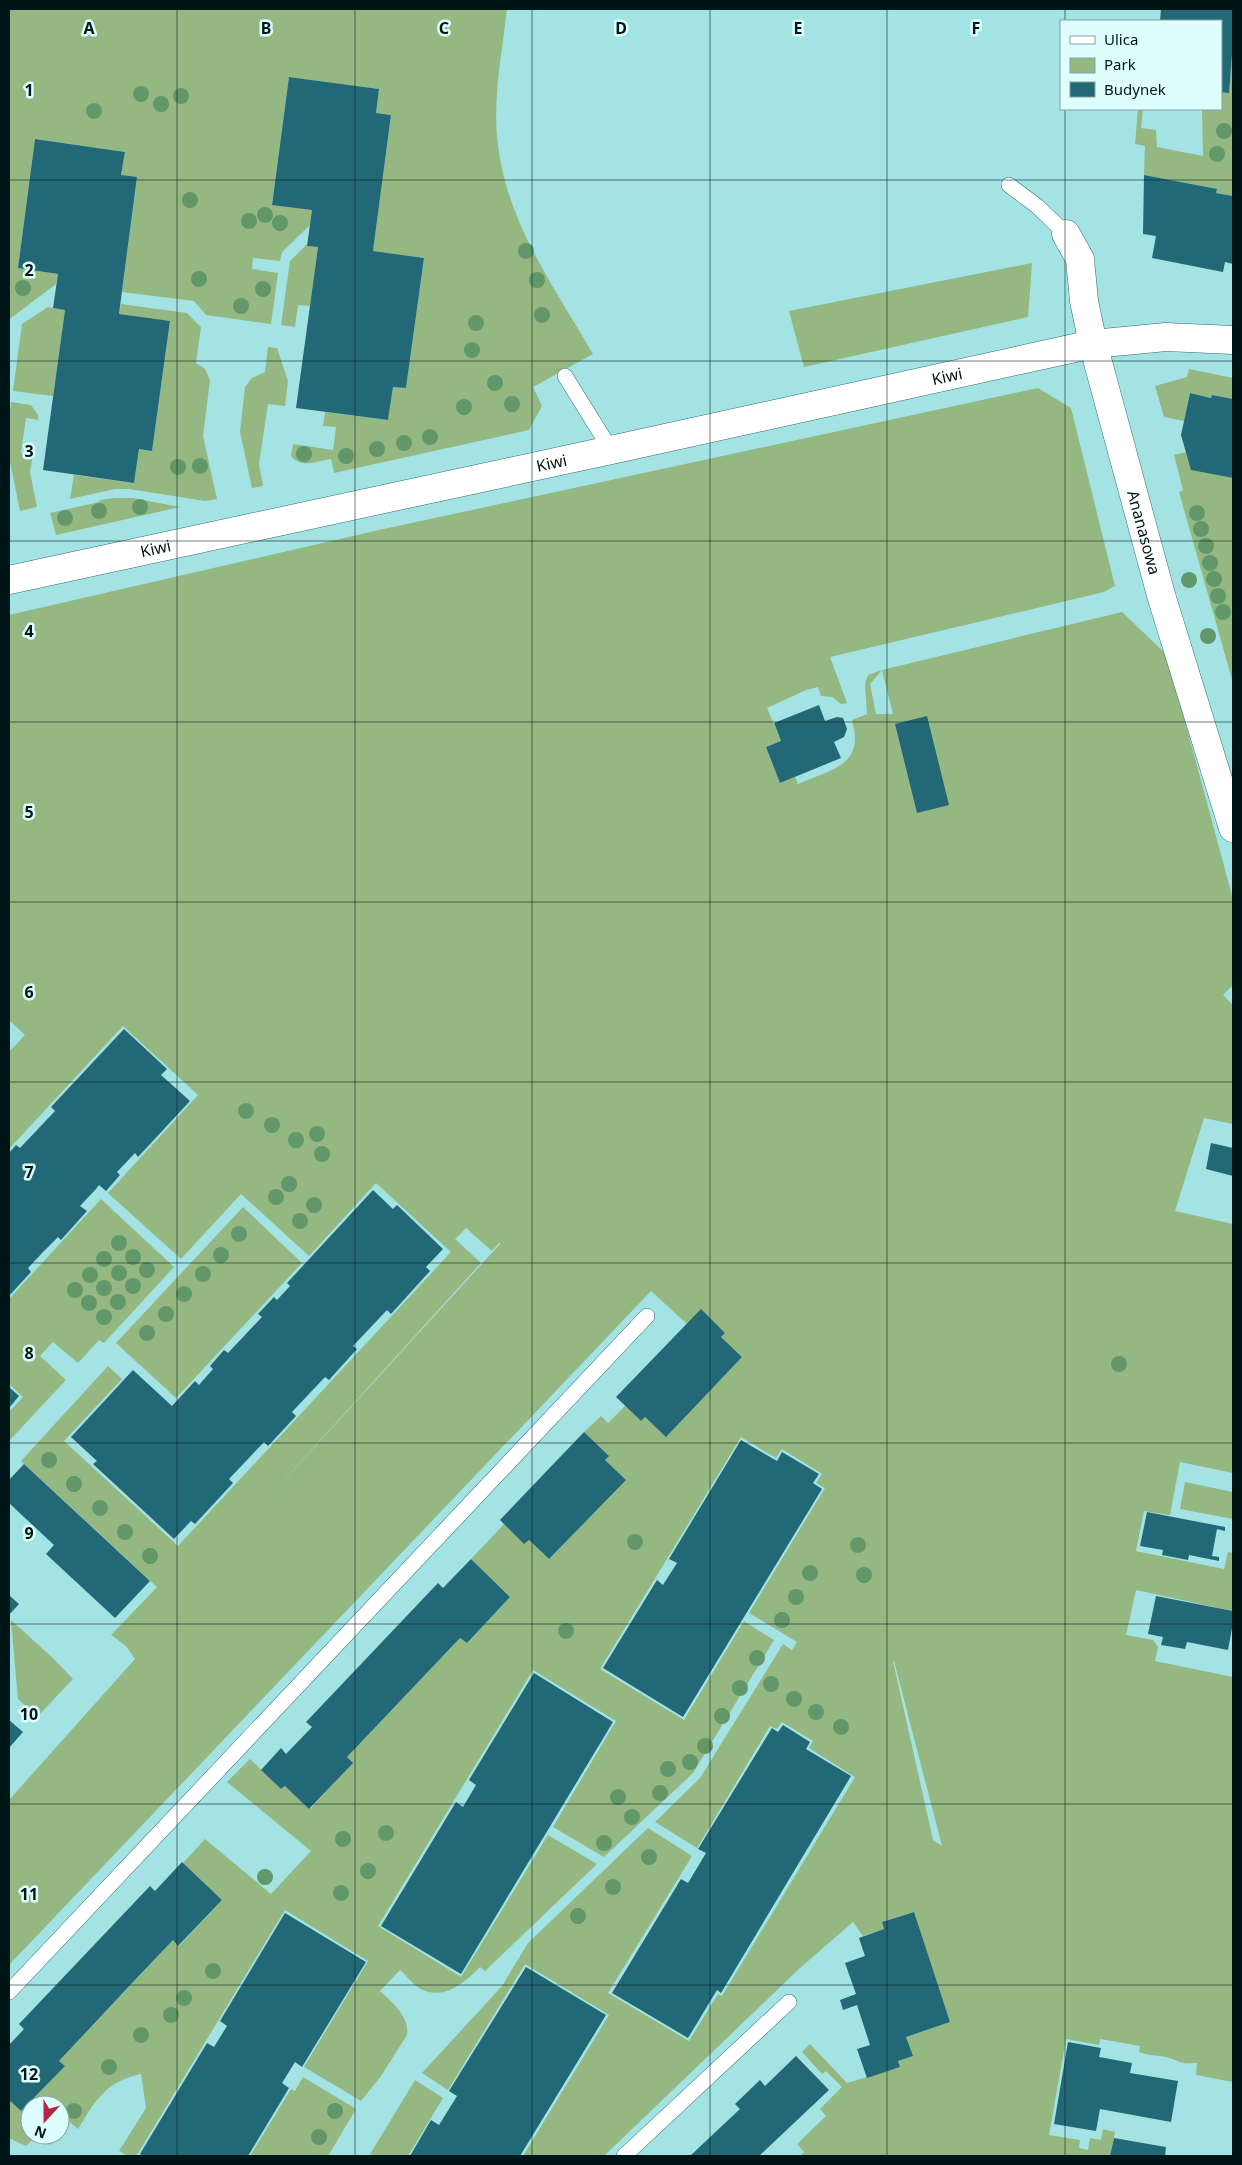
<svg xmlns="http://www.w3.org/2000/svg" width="1242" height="2165" font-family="'Noto Sans',sans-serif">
  <rect width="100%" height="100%" fill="#a3e3e3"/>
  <path fill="#95b882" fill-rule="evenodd" d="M9 9H507C502 53 492 101 498 145 507 223 555 288 593 354L533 387 542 406 529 430 334 473 331 459C317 461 302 469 291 456L293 444 333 450 336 427 323 426 325 412 388 420 393 387 406 388 424 258 373 251 391 115 376 113 379 89 289 77 272 204 312 210 310 225 282 252 280 261 253 258 252 269 278 273 271 324 206 315 194 301 122 292 137 178 121 175 125 152 35 139 18 268 58 274 56 284 11 318H9Z
    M1233 42V196L1216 193V189L1144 175 1145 146 1135 144 1138 109H1143L1141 128 1156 130 1157 147 1203 156 1202 109H1221V92H1229Z
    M307 244 308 246 318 247 310 306 298 305 295 327 281 325 290 261Z
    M1032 263 1028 317 804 367 789 311Z
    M121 304 187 313 201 327 196 363 205 369 210 380 203 436 217 499 205 501 129 489H115L70 499 74 475 134 483 139 449 152 451 170 322 119 314Z
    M48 307 65 310 53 396 13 391 22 324Z
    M268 347 277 348 288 381 285 406 268 404 259 464 263 486 252 488 240 432 245 387 252 378 265 372Z
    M1189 369 1233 378V399L1212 395 1211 398 1190 393 1184 421 1164 417 1155 386 1187 377Z
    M1038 388 1071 408 1115 586 1104 592 830 657 847 703 841 704 832 697 821 696 818 687 806 690 767 708 781 741 766 747 780 783 795 777 798 784C832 769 865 766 852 720L867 714 865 684 868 675 882 670 1122 612 1167 655 1233 899V985L1223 995 1233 1005V1124L1204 1118 1175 1211 1233 1224V1473L1180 1462 1170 1515 1144 1511 1136 1551 1224 1569 1228 1552 1233 1553V1611L1136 1590 1126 1635 1153 1640 1158 1647 1155 1661 1233 1677V2082L1196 2075 1197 2063C1179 2064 1182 2062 1166 2057 1158 2055 1148 2056 1139 2052L1140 2046 1100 2039 1099 2045 1066 2039 1049 2135 1080 2140 1079 2148 1088 2150 1090 2138 1101 2140 1103 2129 1115 2132 1110 2156H800L804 2152 797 2144 826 2116 820 2109 842 2087 826 2071 822 2074 802 2052 810 2044 847 2083 900 2067 898 2061 912 2056 906 2037 950 2022 913 1912 882 1922 884 1929 863 1936 853 1922 800 1968 604 2156H523L609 2015 525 1964 448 2090 422 2073 502 1986 528 1943 648 1828 692 1856 608 1993 689 2041 718 1994 722 1996 855 1777 809 1748 813 1741 782 1722 777 1729 770 1726 697 1848 655 1822 700 1778 783 1644 792 1650 797 1642 749 1613 825 1488 816 1483 822 1474 782 1449 776 1458 741 1437 600 1669 684 1720 744 1621 774 1640 693 1773 604 1857 553 1827 616 1721 533 1670 378 1926 461 1977 548 1835 597 1864 485 1971 480 1967C465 1982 444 2001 421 1989 413 1985 406 1975 400 1970L380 1991C392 2002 410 2017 407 2035L381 2076 361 2101 304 2067 368 1961 285 1910 137 2155 138 2156H128L119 2151 146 2108 141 2074C105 2082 96 2100 78 2129L60 2114V2105H30V2135H37L26 2146 9 2138V2100L21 2111 64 2066 59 2061 173 1940 179 1946 222 1900 183 1863 205 1839 271 1894 311 1851 227 1782 250 1759 281 1789 285 1786 310 1809 352 1763 347 1757 460 1638 467 1643 510 1597 471 1559 504 1524 524 1543 529 1540 549 1559 625 1480 605 1460 608 1455 584 1432 601 1416 608 1423 625 1406 641 1421 645 1417 666 1436 742 1357 721 1337 725 1333 701 1310 687 1324 651 1291 9 1965V1800L135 1659 126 1646 111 1635 157 1587 21 1461 108 1366 122 1379 64 1441 178 1546 451 1252 376 1183 309 1256 241 1194 181 1259 108 1193 198 1095 123 1026 9 1149V1052L25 1035 9 1020V615L379 530ZM882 670 893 714H876L870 684ZM466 1228 492 1251 500 1242V1244L246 1522 481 1263 455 1239ZM893 1661H894L942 1846 933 1840Z
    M11 402 31 405 38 415V420L26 418 21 453 33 455 30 472 37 507 20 511 9 457V422Z
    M1186 452 1192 470 1233 478V683L1179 492 1183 490 1174 455Z
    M114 498H133L180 507 56 535 50 513 99 502 100 500Z
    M101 1199 174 1267 104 1343 99 1340 78 1363 53 1342 40 1356 66 1380 9 1441V1412L23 1397 9 1384V1299Z
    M243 1207 302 1263 176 1398 116 1343Z
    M1185 1482 1233 1492V1519L1180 1509Z
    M11 1620 54 1659 73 1679 37 1717 18 1699Z
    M303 2077 356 2109 328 2156H250L291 2089 295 2091Z
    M415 2080 443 2098 408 2156H369Z"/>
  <path fill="#236877" d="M1161 9H1233V42L1229 93 1221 92V21H1160Z
    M289 77 379 89 376 113 391 115 373 251 424 258 406 388 393 387 388 420 296 408 318 247 307 246 312 210 272 205Z
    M35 139 125 152 121 175 137 177 119 314 170 321 152 451 139 449 134 483 43 470 65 310 53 308 58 274 18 268Z
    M1144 175 1217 189 1216 193 1233 196V264L1225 262 1223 272 1152 258 1156 236 1143 234Z
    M1190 393 1211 398 1212 395 1233 399V478L1191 470 1181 435Z
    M819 705 825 721 837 717 843 718 847 729 844 737 834 742 841 758 780 783 766 747 781 741 774 723Z
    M927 716 949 805 917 813 895 724Z
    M124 1029 167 1069 161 1075 190 1101 138 1157 135 1153 117 1172 120 1175 106 1191 99 1185 96 1189 80 1206 87 1211 61 1240 58 1237 44 1251 28 1268 31 1272 9 1296V1153L16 1145 20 1148 55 1111 51 1107Z
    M1211 1143 1233 1148V1176L1206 1169Z
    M373 1190 393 1209 397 1205 443 1249 426 1267 430 1271 391 1314 387 1310 353 1346 357 1349 329 1380 325 1377 292 1412 296 1416 268 1446 264 1442 229 1479 233 1483 195 1524 191 1521 174 1539 93 1464 97 1461 71 1437 133 1370 172 1406 195 1381 199 1385 213 1369 210 1366 224 1350 228 1353 262 1317 258 1314 274 1297 277 1300 290 1286 287 1283Z
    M701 1309 725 1333 721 1337 742 1357 666 1437 645 1417 641 1421 616 1397Z
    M9 1387 19 1396 9 1408Z
    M584 1432 609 1456 605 1460 626 1480 549 1559 529 1540 524 1544 500 1520Z
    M741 1440 777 1461 782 1452 819 1474 813 1483 822 1489 683 1717 603 1668 657 1580 663 1585 677 1563 669 1559Z
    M24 1464 150 1581 115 1618 46 1554 54 1545 9 1503V1480Z
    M1147 1512 1225 1527V1531L1217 1529 1212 1556 1219 1557V1561L1189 1555 1188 1560 1162 1555 1163 1550 1140 1546Z
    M471 1559 510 1597 467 1643 460 1638 347 1757 353 1763 309 1809 285 1786 281 1789 261 1770 281 1748 286 1754 312 1727 306 1722 438 1583 443 1588Z
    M9 1595 19 1604 9 1615Z
    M1156 1596 1233 1611V1623L1228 1650 1187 1642 1185 1649 1161 1645 1163 1637 1148 1634Z
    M534 1673 613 1722 461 1974 381 1926 456 1802 463 1807 476 1785 469 1780Z
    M9 1720 23 1732 9 1748Z
    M783 1725 810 1742 806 1749 851 1776 721 1993 717 1990 688 2038 612 1993 681 1879 688 1883 706 1853 698 1849 772 1728 778 1732Z
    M182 1862 222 1900 178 1946 173 1940 135 1980 59 2061 65 2066 21 2111 9 2100V2045L24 2029 19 2024 150 1886 155 1891Z
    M914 1912 950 2022 906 2037 913 2056 898 2061 900 2067 867 2078 857 2049 870 2045 857 2005 843 2010 840 2000 856 1994 845 1963 865 1956 859 1938 884 1929 882 1922Z
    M285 1913 366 1962 302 2067 295 2062 282 2083 289 2088 248 2156H143L140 2154 207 2043 214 2047 227 2026 220 2021Z
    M526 1967 606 2015 520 2156H410L431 2120 439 2125 454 2101 457 2096 449 2091Z
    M1068 2042 1101 2048 1099 2057 1132 2063 1130 2073 1178 2081 1171 2122 1100 2109 1096 2131 1054 2124Z
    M796 2056 829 2090 759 2156H690L740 2109 735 2104 760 2080 765 2086Z
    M1114 2138 1166 2147 1165 2156H1110Z"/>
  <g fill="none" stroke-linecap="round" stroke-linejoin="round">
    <g stroke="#2e6e6e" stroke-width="16">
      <path id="service" d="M1009 185 1037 206 1066 234
        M565 376 611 450
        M9 1992 647 1316
        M624 2156 789 2002"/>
    </g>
    <g stroke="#2e6e6e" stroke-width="29">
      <g id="minor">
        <path id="s1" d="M1066 234 1080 259 1084 301 1093 344 1161 595 1233 828"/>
        <path id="s2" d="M9 580 611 450 1093 344 1166 337 1233 340"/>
      </g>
    </g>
    <use href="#service" stroke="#fff" stroke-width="15"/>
    <use href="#minor" stroke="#fff" stroke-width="28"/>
  </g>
  <g fill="#629869">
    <circle cx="141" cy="94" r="8"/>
    <circle cx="181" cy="96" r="8"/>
    <circle cx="161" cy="104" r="8"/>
    <circle cx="94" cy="111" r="8"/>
    <circle cx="1224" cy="131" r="8"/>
    <circle cx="1217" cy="154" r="8"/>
    <circle cx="190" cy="200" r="8"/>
    <circle cx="265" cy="215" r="8"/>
    <circle cx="249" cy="221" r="8"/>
    <circle cx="280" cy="223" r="8"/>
    <circle cx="526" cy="251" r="8"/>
    <circle cx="199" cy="279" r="8"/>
    <circle cx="537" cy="280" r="8"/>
    <circle cx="23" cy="288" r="8"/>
    <circle cx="263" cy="289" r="8"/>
    <circle cx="241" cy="306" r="8"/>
    <circle cx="542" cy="315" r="8"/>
    <circle cx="476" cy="323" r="8"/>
    <circle cx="472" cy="350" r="8"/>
    <circle cx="495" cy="383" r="8"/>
    <circle cx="512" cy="404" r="8"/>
    <circle cx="464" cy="407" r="8"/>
    <circle cx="430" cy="437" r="8"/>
    <circle cx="404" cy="443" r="8"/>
    <circle cx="377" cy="449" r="8"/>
    <circle cx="304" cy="454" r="8"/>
    <circle cx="346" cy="456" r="8"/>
    <circle cx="200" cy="466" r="8"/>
    <circle cx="178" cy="467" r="8"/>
    <circle cx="140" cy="507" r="8"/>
    <circle cx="99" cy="511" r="8"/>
    <circle cx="1197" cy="513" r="8"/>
    <circle cx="65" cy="518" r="8"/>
    <circle cx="1201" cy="529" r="8"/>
    <circle cx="1206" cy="546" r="8"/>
    <circle cx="1210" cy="563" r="8"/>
    <circle cx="1214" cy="579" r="8"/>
    <circle cx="1189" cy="580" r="8"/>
    <circle cx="1218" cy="596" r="8"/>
    <circle cx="1223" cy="612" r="8"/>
    <circle cx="1208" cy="636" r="8"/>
    <circle cx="246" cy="1111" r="8"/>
    <circle cx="272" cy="1125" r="8"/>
    <circle cx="317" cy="1134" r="8"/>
    <circle cx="296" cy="1140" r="8"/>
    <circle cx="322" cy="1154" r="8"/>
    <circle cx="289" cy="1184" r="8"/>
    <circle cx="276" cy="1197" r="8"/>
    <circle cx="314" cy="1205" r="8"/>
    <circle cx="300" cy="1221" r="8"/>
    <circle cx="239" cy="1234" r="8"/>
    <circle cx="119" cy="1243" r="8"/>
    <circle cx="221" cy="1255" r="8"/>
    <circle cx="133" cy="1257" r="8"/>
    <circle cx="104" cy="1259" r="8"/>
    <circle cx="147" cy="1270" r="8"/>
    <circle cx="119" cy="1273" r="8"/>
    <circle cx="203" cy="1274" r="8"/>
    <circle cx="90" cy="1275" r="8"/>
    <circle cx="133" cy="1286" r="8"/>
    <circle cx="104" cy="1288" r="8"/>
    <circle cx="75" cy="1290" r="8"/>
    <circle cx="184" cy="1294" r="8"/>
    <circle cx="118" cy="1302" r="8"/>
    <circle cx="89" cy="1303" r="8"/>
    <circle cx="166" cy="1314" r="8"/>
    <circle cx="104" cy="1317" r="8"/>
    <circle cx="147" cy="1333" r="8"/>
    <circle cx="1119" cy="1364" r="8"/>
    <circle cx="49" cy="1460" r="8"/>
    <circle cx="74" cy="1484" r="8"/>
    <circle cx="100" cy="1508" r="8"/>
    <circle cx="125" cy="1532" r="8"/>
    <circle cx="635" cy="1542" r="8"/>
    <circle cx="858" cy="1545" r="8"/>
    <circle cx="150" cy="1556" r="8"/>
    <circle cx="810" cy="1573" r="8"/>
    <circle cx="864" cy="1575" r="8"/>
    <circle cx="796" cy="1597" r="8"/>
    <circle cx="782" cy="1620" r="8"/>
    <circle cx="566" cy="1631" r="8"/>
    <circle cx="757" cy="1658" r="8"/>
    <circle cx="771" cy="1684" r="8"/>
    <circle cx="740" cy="1688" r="8"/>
    <circle cx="794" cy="1699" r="8"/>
    <circle cx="816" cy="1712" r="8"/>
    <circle cx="722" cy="1716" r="8"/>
    <circle cx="841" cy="1727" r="8"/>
    <circle cx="705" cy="1746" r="8"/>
    <circle cx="690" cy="1762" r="8"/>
    <circle cx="668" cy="1769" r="8"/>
    <circle cx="660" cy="1793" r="8"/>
    <circle cx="618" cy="1797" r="8"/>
    <circle cx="632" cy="1817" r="8"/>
    <circle cx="386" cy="1833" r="8"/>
    <circle cx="343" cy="1839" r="8"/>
    <circle cx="604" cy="1843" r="8"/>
    <circle cx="649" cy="1857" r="8"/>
    <circle cx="368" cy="1871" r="8"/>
    <circle cx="265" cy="1877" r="8"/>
    <circle cx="613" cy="1887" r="8"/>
    <circle cx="341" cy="1893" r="8"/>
    <circle cx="578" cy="1916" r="8"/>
    <circle cx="213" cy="1971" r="8"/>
    <circle cx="184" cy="1998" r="8"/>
    <circle cx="171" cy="2015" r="8"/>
    <circle cx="141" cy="2035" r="8"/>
    <circle cx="109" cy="2067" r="8"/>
    <circle cx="74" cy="2111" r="8"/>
    <circle cx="335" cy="2111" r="8"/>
    <circle cx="319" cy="2137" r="8"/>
  </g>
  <path fill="none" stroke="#001616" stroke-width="1" stroke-opacity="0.55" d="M177 9V2156M355 9V2156M532 9V2156M710 9V2156M887 9V2156M1065 9V21M1065 109V2156M9 180H1233M9 361H1233M9 541H1233M9 722H1233M9 902H1233M9 1082H1233M9 1263H1233M9 1443H1233M9 1624H1233M9 1804H1233M9 1985H1233"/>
  <g text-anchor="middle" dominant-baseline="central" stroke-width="5" stroke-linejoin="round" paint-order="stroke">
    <g font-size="16" fill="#001616" stroke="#defefd">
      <text stroke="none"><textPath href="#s2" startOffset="960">Kiwi</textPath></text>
      <text stroke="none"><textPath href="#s2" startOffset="555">Kiwi</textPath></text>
      <text stroke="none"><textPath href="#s1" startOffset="310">Ananasowa</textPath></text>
      <text stroke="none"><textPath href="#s2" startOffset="150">Kiwi</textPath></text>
    </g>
  </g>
  <g font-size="16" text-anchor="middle" font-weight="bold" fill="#001616" stroke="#defefd" stroke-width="5" stroke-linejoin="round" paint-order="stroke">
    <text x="89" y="34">A</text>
    <text x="266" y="34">B</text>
    <text x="444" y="34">C</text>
    <text x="621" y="34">D</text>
    <text x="798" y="34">E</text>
    <text x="976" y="34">F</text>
    <text x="29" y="96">1</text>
    <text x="29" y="276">2</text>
    <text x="29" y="457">3</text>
    <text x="29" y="637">4</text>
    <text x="29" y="818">5</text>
    <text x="29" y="998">6</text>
    <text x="29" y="1178">7</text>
    <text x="29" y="1359">8</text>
    <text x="29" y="1539">9</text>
    <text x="29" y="1720">10</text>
    <text x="29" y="1900">11</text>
    <text x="29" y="2080">12</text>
  </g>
  <rect width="1242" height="2165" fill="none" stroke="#001616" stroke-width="20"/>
  <rect x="1060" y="20" width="162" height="90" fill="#defefd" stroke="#85a1a1"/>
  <rect x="1070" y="36" width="25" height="8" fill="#ffffff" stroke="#85a1a1"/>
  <text x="1104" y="45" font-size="15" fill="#001616">Ulica</text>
  <rect x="1070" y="58" width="25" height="15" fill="#95b882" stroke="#85a1a1"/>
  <text x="1104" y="70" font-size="15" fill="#001616">Park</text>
  <rect x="1070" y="82" width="25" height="15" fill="#236877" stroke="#85a1a1"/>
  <text x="1104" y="95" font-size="15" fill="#001616">Budynek</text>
  <g transform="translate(45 2120) rotate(201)"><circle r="24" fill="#defefd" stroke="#85a1a1"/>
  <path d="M0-4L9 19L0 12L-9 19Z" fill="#b72545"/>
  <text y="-8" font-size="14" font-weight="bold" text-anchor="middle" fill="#001616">N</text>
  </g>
</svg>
